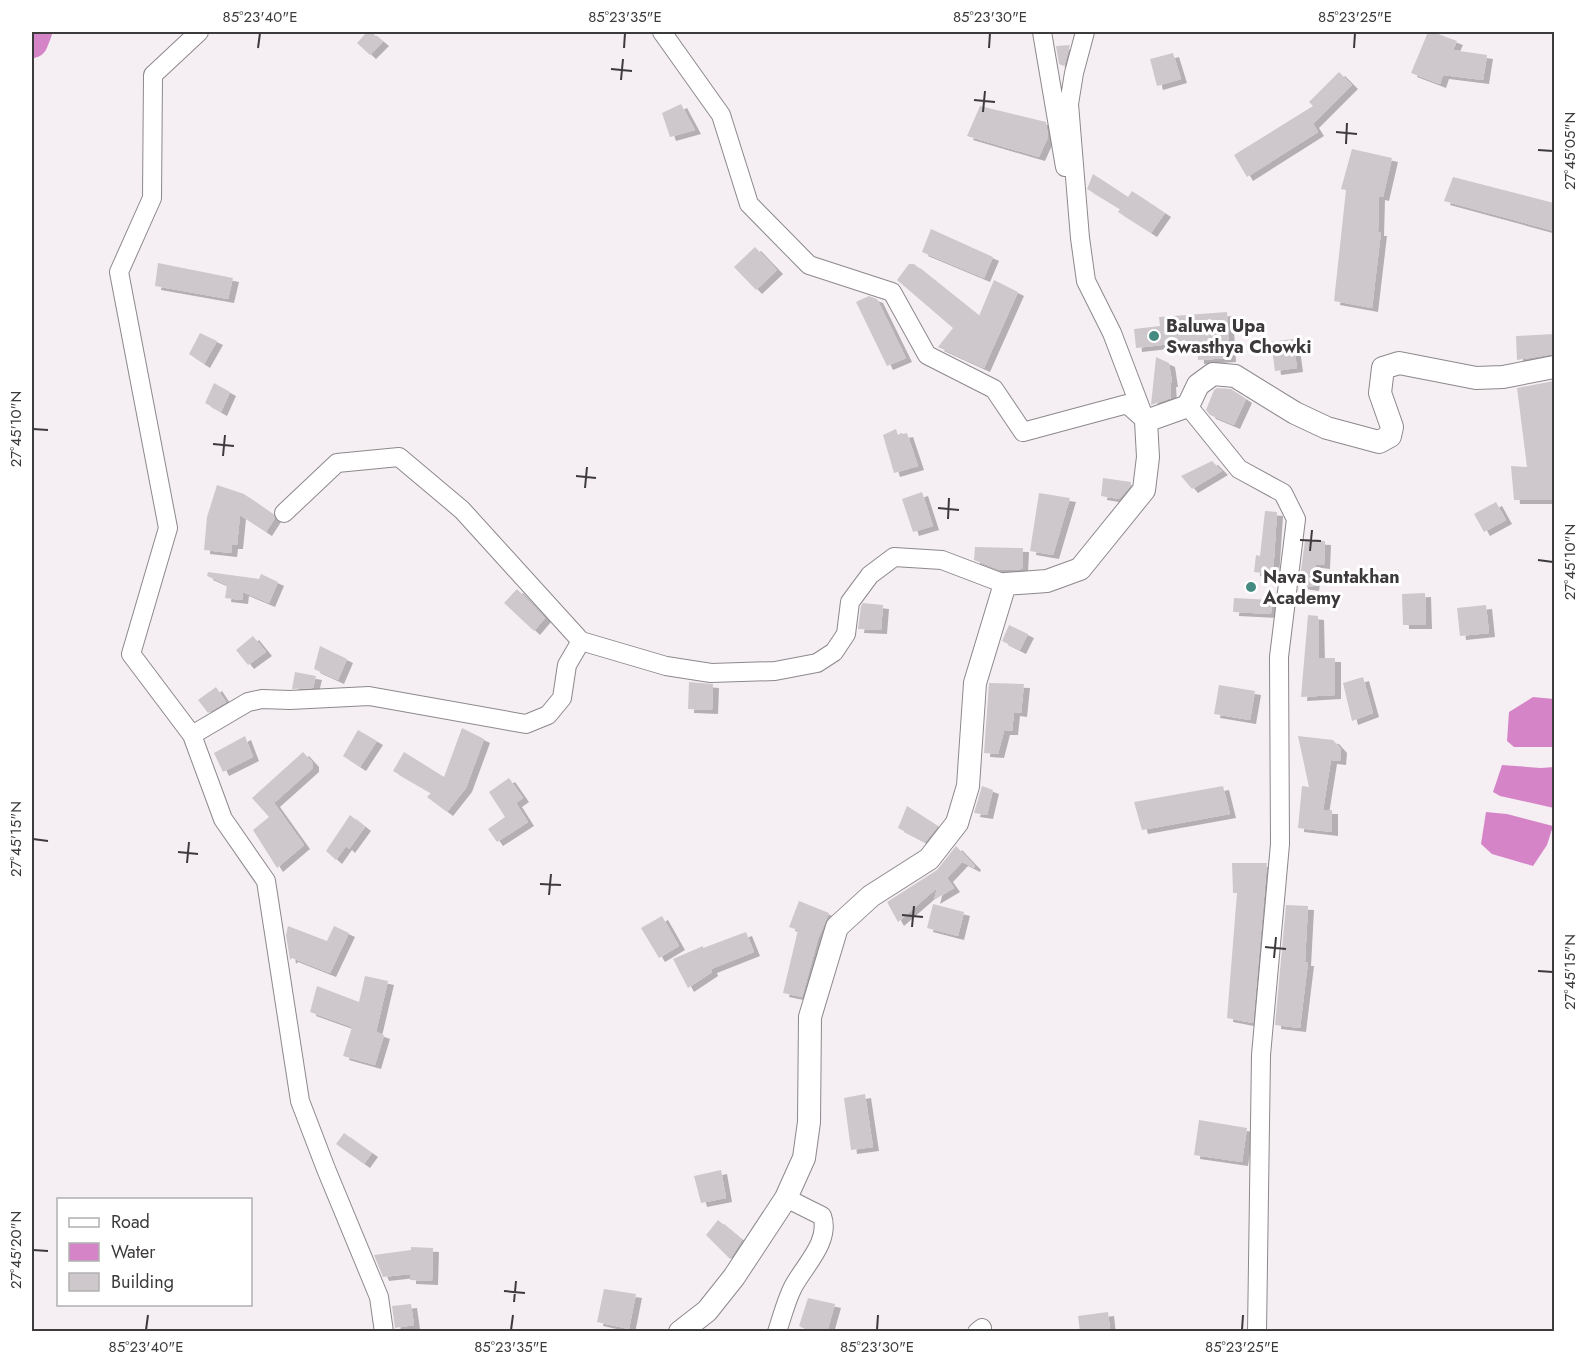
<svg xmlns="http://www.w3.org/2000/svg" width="1586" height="1363" font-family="Jost,sans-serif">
  <defs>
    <filter id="shadow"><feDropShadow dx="6" dy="4" stdDeviation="0" flood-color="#0004"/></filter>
  </defs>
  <rect width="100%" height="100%" fill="#f5eff4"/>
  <path fill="#d585c7" d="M1533 697 1554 699V747H1514L1507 741 1509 712Z
    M1502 765 1541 768 1554 767V808L1500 796 1493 792Z
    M1486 812 1507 814 1553 826 1547 845 1533 866 1492 854 1481 844Z"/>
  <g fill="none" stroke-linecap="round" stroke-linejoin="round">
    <path stroke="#d585c7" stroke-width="32" d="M32 42 36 32"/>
  </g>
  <path fill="#cec8cc" filter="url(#shadow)" d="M367 32H371L383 42 370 55 357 43Z
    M1428 32H1433L1457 41 1453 50 1487 55 1483 80 1443 75 1440 84 1411 73Z
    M1070 45 1064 66 1059 64 1056 46Z
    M1173 53 1181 79 1157 86 1150 59Z
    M1339 72 1352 85 1313 124 1318 132 1247 177 1234 155 1313 106 1309 102Z
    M681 104 695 130 670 137 662 113Z
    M980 106 1046 122 1048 137 1039 157 967 136Z
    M1352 149 1392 158 1383 197 1379 196 1378 232H1381L1372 308 1334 301 1346 190 1341 189Z
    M1093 174 1128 197 1132 191 1165 213 1151 233 1118 212 1120 209 1087 189Z
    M1453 177 1554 203V231L1444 201Z
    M931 229 993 257 984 278 922 252Z
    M755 247 777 270 756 290 734 267Z
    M158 263 233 278 228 299 155 286Z
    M909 264H914L979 316 994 280 1018 292 984 368 938 347 953 328 897 280Z
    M869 296 877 299 906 358 887 366 856 302Z
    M1227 312 1230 358 1198 360 1197 341 1136 348 1134 329 1160 326 1159 317Z
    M200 333 217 341 204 364 189 354Z
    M1554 334V354L1517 360 1516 336Z
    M1293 339 1297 368 1275 371 1271 342Z
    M1156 357 1169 363 1172 383H1170L1171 398 1151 405Z
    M1554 381V500H1514L1511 466 1527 467 1517 388Z
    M214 383 230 392 221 412 205 403Z
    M1217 388 1231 389 1246 399 1234 425 1210 415 1206 410 1214 390Z
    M896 429 898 435 907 433 918 466 894 473 883 435Z
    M1212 461 1222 471 1192 489 1181 476Z
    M1103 478 1131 482V485L1119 499 1101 496Z
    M217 485 244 494 273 514 275 518 266 532 240 515 237 545H232L231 553 204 550 207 517Z
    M922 492 933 526 913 532 902 499Z
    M1039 493 1070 498 1053 555 1030 551Z
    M1496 502 1506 520 1484 532 1474 514Z
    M1265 511 1277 512 1273 574 1254 572 1256 555 1260 556Z
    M1305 540 1325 541 1324 565 1316 564 1313 587 1299 585Z
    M975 547 1023 548 1022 569 1000 570 974 560Z
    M208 572 259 579 261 574 278 582 269 603 243 592 242 600 225 598 227 585 207 576Z
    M517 589 545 618 534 631 504 603Z
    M1425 593 1426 625H1403L1402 594Z
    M1234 598 1272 600 1271 614 1233 612Z
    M863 603 883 605 881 630 858 629 861 606Z
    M1486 605 1489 633 1460 636 1457 608Z
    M1308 615 1318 616 1319 658H1335V695L1301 697Z
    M1009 625 1028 634 1020 650 1002 641Z
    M253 636 266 652 248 665 236 650Z
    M320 646 347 659 338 680 314 669Z
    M295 672 316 676 313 688 292 689Z
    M1363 677 1373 713 1352 721 1343 683Z
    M689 682 713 684 712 710 688 709Z
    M989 683 1024 684 1021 713 1014 712 1012 731H1004L998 754 984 753Z
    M1219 685 1255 691 1250 720 1214 714Z
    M216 687 226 702 208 713 198 700Z
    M462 728 484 739 466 788 447 812 427 797 431 793 393 771 404 752 444 777Z
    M358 730 377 741 360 767 343 756Z
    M245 736 253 757 223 772 214 753Z
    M1298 736 1333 740 1341 749 1340 761 1331 760 1323 810H1332V832L1298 828 1302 786 1309 787Z
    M303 752 313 763V768L274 803 304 845 277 868 253 830 269 817 252 798Z
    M509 778 523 798 516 803 528 822 497 842 488 829 505 817 489 792Z
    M982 786 993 790 987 815 974 813Z
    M1223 786 1230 814 1142 830 1134 802Z
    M907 806 938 826 925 842 898 828Z
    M350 815 365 827 349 849 346 846 336 860 326 851Z
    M956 846 975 866 974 868 962 862 947 878 954 888 934 900 937 888 898 922 887 902 937 870Z
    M1232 863H1267L1253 1023 1227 1018 1237 893H1233Z
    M799 901 829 913 818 939 802 997 783 993 798 930 789 927Z
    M933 904 964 912 958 936 927 928Z
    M1286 905 1308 906 1305 962H1308L1300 1028 1275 1025Z
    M662 916 679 946 659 958 641 928Z
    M288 926 327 941 334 926 349 933 330 973 292 958 290 960 286 935Z
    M746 932 754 952 711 969 712 972 688 988 673 959 703 946V948Z
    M365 976 388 981 376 1032 384 1035 375 1065 343 1056 352 1027 310 1012 317 986 359 1002Z
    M865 1094 873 1147 851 1150 844 1098Z
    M1199 1120 1247 1128 1242 1162 1194 1155Z
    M344 1133 372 1153 364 1164 336 1144Z
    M721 1170 726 1198 701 1203 694 1176Z
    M718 1220 742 1240 730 1259 706 1235Z
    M411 1247 433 1248 432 1281 410 1280V1274L383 1277 374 1255 411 1250Z
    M604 1289 636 1294 629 1329 597 1322Z
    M808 1298 835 1304 827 1332H811L799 1326Z
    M411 1304 414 1325 395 1328 392 1306Z
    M1108 1312 1110 1330 1080 1332 1078 1316Z"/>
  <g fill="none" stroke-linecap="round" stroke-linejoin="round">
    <g stroke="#8d888c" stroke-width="20">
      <path id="minor" d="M199 32 153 75 152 198 119 272 168 528 131 654 192 735 223 819 266 881 300 1101 326 1169 379 1297 384 1332
        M662 32 721 115 749 204 809 265 892 292 927 355 994 389 1023 432 1127 404 1146 421
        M1042 32 1065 167
        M1085 32 1074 73 1069 104 1080 238 1086 281 1112 333 1144 417
        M1188 406 1239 469 1283 493 1296 519 1279 657 1280 844 1261 1055 1257 1332
        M284 513 337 463 399 457 462 510 581 641 666 666 711 673 775 671 817 663 834 652 846 634 850 602 870 575 894 557 942 560 1005 584
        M192 735 248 702 262 699 290 700 369 696 526 724 548 715 562 698 567 665 581 641
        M777 1332C782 1317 786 1301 793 1287 804 1266 831 1241 822 1216L786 1198
        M977 1332 982 1328"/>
    </g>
    <g stroke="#8d888c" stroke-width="24">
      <path id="tertiary" d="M680 1332 707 1311 734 1277 786 1198 804 1158 809 1122 810 1017 837 927 871 896 929 859 957 823 968 786 975 683 1005 584 1047 581 1080 569 1144 490 1148 457 1146 421 1188 406 1198 385 1213 374 1235 376 1295 413 1327 428 1379 442 1390 436 1392 427 1380 393 1383 368 1399 363 1476 378 1503 377 1554 367"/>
    </g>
    <use href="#minor" stroke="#fff" stroke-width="18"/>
    <use href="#tertiary" stroke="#fff" stroke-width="22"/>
  </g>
  <path fill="none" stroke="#3d3a3c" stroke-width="2" d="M258 48 260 33M624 48 625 33M989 48 990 33M1354 48 1355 33M611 69 632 71M621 80 623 59M974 100 995 102M983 112 985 91M1336 132 1357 134M1346 144 1347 123M1538 150 1553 151M33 429 48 430M213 444 234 446M223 456 225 435M576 476 596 478M585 488 587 467M938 508 959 510M948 519 949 498M1300 540 1321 541M1310 551 1312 530M1538 560 1553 562M33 839 48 841M178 852 198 854M187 863 189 842M540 884 561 885M549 895 551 874M902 915 923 917M912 927 914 906M1265 947 1286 949M1274 958 1276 937M1538 971 1553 972M33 1250 48 1251M504 1291 525 1293M514 1302 516 1281M146 1330 148 1315M511 1330 513 1315M877 1330 878 1315M1242 1330 1243 1315"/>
  <g fill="#468b81" stroke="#fff" stroke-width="2">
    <circle cx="1154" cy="336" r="6"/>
    <circle cx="1251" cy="587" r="6"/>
  </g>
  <g text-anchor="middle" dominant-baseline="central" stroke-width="6" stroke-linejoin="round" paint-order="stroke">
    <g font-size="18" font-weight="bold" fill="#3d3a3c" stroke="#fff" text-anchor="start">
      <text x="1166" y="326">Baluwa Upa<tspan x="1166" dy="21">Swasthya Chowki</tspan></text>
      <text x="1263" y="577">Nava Suntakhan<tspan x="1263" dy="21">Academy</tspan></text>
    </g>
  </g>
  <rect width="1586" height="1363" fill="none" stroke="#ffffff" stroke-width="66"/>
  <rect x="57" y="1198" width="195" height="108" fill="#ffffff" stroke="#b1b0b1" stroke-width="1.5"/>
  <rect x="69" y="1218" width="30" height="9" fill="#ffffff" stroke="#b1b0b1" stroke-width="1.5"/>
  <text x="111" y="1228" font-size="18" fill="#3d3a3c">Road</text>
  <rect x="69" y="1243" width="30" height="18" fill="#d585c7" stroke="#b1b0b1" stroke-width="1.5"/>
  <text x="111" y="1258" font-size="18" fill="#3d3a3c">Water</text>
  <rect x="69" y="1273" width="30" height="18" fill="#cec8cc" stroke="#b1b0b1" stroke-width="1.5"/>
  <text x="111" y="1288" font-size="18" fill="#3d3a3c">Building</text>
  <rect x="33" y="33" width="1520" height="1297" fill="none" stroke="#3d3a3c" stroke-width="2"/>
  <g font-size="15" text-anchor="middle" fill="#3d3a3c">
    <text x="260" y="22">85°23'40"E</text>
    <text x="625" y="22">85°23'35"E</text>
    <text x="990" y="22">85°23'30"E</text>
    <text x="1355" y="22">85°23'25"E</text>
    <text transform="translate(1570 151) rotate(-90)" y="5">27°45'05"N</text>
    <text transform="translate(16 429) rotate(-90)" y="5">27°45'10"N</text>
    <text transform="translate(1570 562) rotate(-90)" y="5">27°45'10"N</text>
    <text transform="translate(16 839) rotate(-90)" y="5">27°45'15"N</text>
    <text transform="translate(1570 972) rotate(-90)" y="5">27°45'15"N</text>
    <text transform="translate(16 1250) rotate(-90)" y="5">27°45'20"N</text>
    <text x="146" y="1352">85°23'40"E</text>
    <text x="511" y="1352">85°23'35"E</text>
    <text x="877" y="1352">85°23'30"E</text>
    <text x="1242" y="1352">85°23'25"E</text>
  </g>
</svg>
